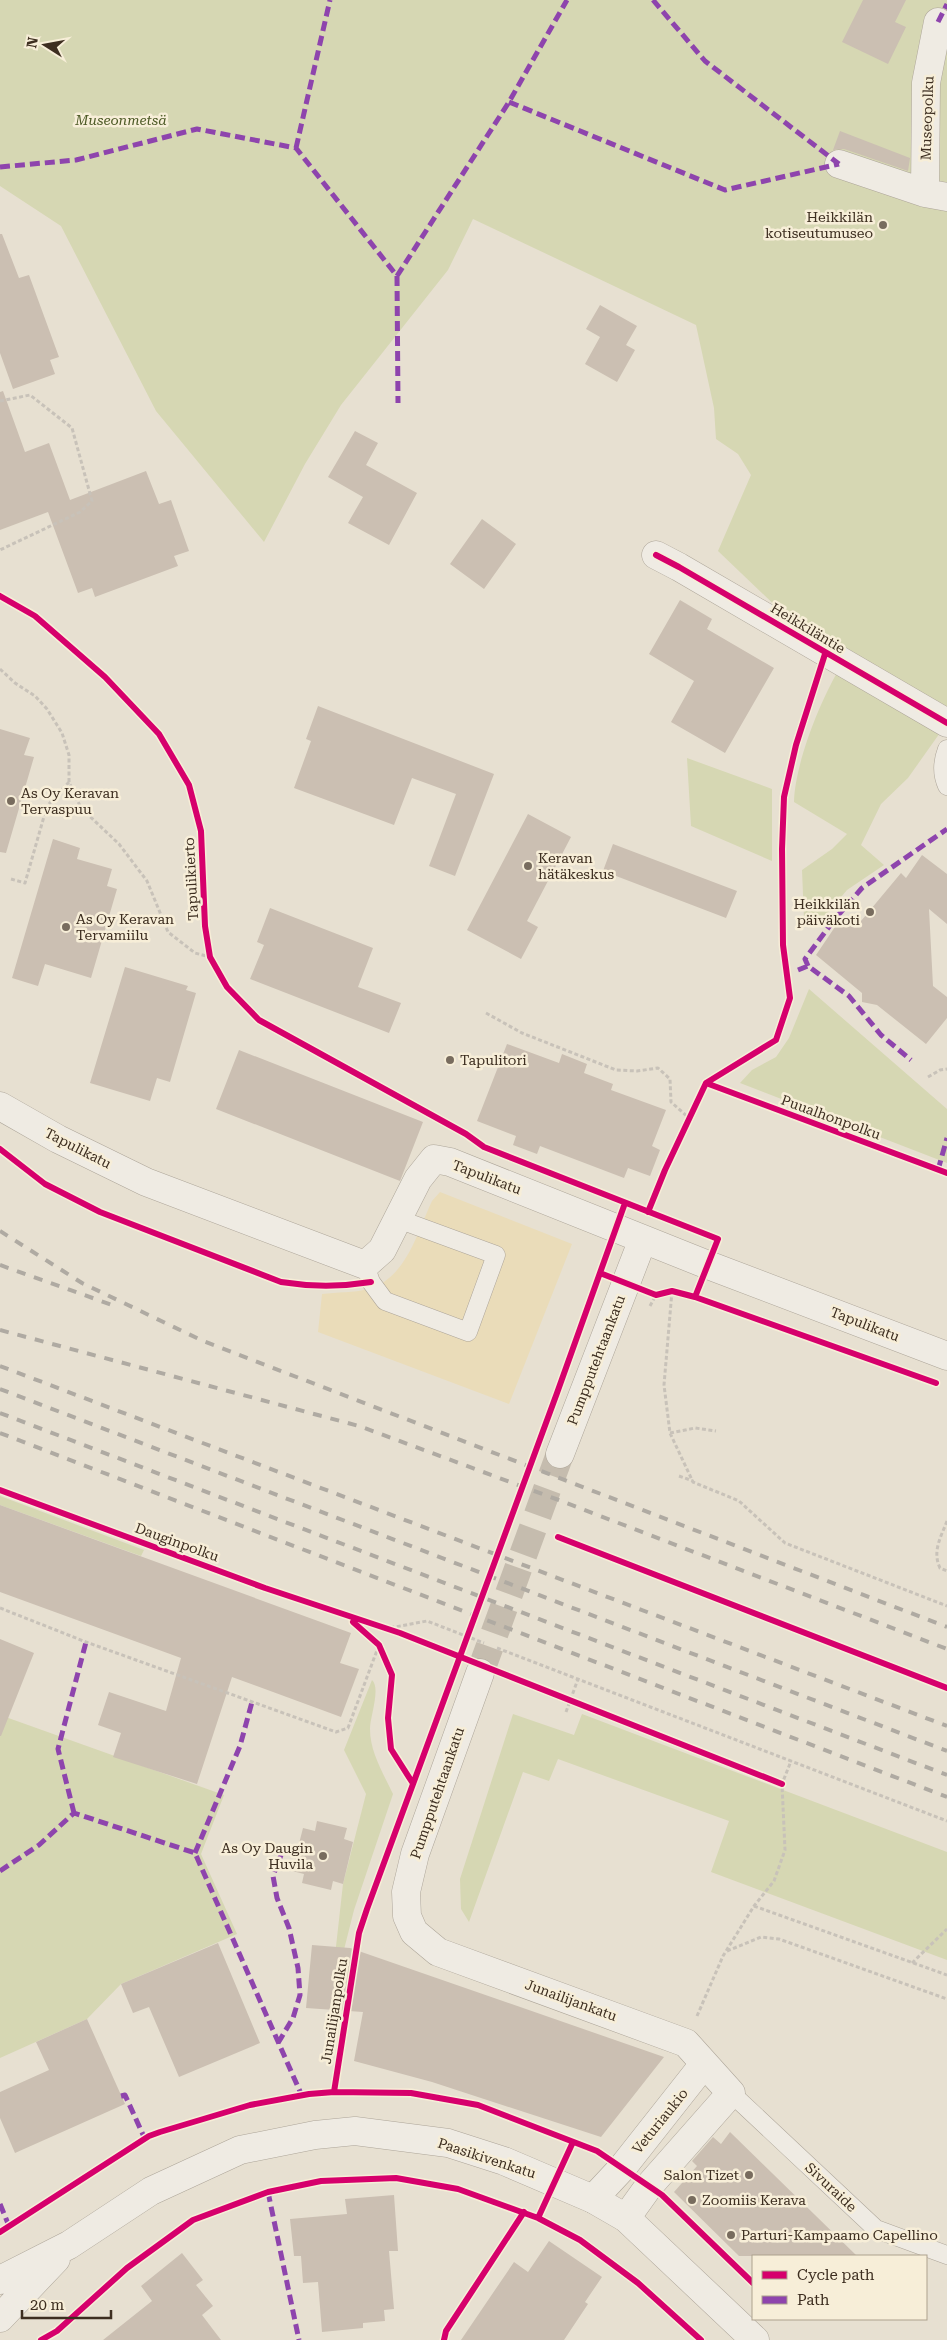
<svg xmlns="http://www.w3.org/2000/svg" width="947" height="2340" font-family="'Roboto Serif',serif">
  <rect width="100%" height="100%" fill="#e7e0d1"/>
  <path fill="#d6d7b3" d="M0 0H947V711L808 637 718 551 751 475 738 454 716 439 714 408 696 325 473 219 448 270 341 405 305 464 264 542 156 411 61 226 0 186Z
    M838 671 942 730 908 778 881 804 861 845 884 865 847 890 821 921 810 927 804 919 802 870 832 849 847 834 794 802C795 764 819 704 838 671Z
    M687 758 772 789V861L691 826Z
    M809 989 947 1109V1163L740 1083 752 1070 776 1057 789 1038Z
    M0 1496 144 1550 141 1556 0 1505Z
    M372 1680C381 1688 370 1717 370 1729 370 1752 383 1773 393 1794L354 1910 329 2009 343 1884 366 1794 344 1750Z
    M513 1714 574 1735 582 1714 947 1852V1960L711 1872 729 1821 558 1759 549 1781 523 1772 469 1922 461 1909 460 1879Z
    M0 1715 224 1795 201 1854 237 1934 121 1984 87 2019 0 2058Z"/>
  <path fill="#eadcb9" d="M440 1192 572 1244 509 1404 318 1332 322 1294C337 1292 354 1293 368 1289 406 1279 417 1233 432 1201Z"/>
  <path fill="#cbbfb2" d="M863 0H906L895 22 906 27 888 64 842 42Z
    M840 131 910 158 908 171 844 149 833 150Z
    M0 234H2L19 278 29 275 59 357 50 360 55 374 13 389 0 353Z
    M600 305 637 326 626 345 635 350 617 382 585 364 600 337 586 329Z
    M3 391 25 452 49 443 70 500 146 471 159 504 171 500 189 551 174 556 178 566 95 597 92 588 78 593 48 512 0 530V392Z
    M355 431 378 443 366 465 417 493 389 545 348 523 363 497 328 477Z
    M482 519 516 544 484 589 450 564Z
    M680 600 712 619 707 629 774 668 725 753 671 722 694 681 649 654Z
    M318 706 494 774 455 876 429 866 456 794 412 778 394 825 294 788 311 741 306 739Z
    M0 729 30 738 24 755 34 757 6 853 0 852Z
    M528 814 571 837 527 921 538 927 521 959 467 930Z
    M53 839 80 848 77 859 112 869 107 886 117 889 91 978 45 964 38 986 12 978Z
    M613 844 737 891 726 918 603 871Z
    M922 855 947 874V924L929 909 933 986 947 997V1018L926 1044 877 1005 862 1002V993L816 955 841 918 856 927 901 873 906 878Z
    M270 908 373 948 358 987 401 1003 389 1033 250 979 264 945 257 942Z
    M125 967 188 986 186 990 196 993 170 1082 157 1078 150 1101 90 1083Z
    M507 1044 559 1063 562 1054 587 1064 584 1073 613 1084 611 1090 666 1110 652 1146 660 1150 650 1176 628 1168 624 1178 540 1146 537 1154 513 1145 516 1136 477 1121Z
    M239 1050 423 1122 400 1181 216 1109Z
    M0 1505 351 1633 340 1663 359 1669 341 1717 232 1677 197 1784 113 1757 121 1733 98 1725 109 1692 166 1711 181 1658 0 1592Z
    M0 1639 34 1653 1 1736H0Z
    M317 1821 347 1828 344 1839 353 1842 343 1884 333 1881 331 1890 302 1883 304 1874 292 1871 303 1828 315 1831Z
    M218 1943 260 2043 179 2077 149 2007 133 2013 121 1984Z
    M312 1945 350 1948 664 2057 601 2137 432 2082 354 2061 363 2012 306 2008Z
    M87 2019 125 2104 15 2153 0 2118V2092L49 2070 36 2042Z
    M730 2132 857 2256H739L674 2192 697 2166 692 2161 713 2137 721 2144Z
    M394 2195 398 2251H389L394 2309 384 2310 385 2321 363 2323V2328L322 2332 318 2282 303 2283 301 2256H294L290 2219 347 2214 345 2199Z
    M549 2241 602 2277 585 2302 588 2304 564 2340H461L514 2262 528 2272Z
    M182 2253 203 2280 196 2285 213 2306 202 2315 221 2340H103L152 2301 141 2286Z"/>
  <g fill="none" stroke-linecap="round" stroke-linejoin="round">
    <path stroke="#c5bcae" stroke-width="28" stroke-dasharray="28 14" stroke-linecap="butt" d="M480 1673 560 1454"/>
    <g stroke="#ada599" stroke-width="19">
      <path id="service" d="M947 749C942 762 941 773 947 786
        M365 1265 371 1282 385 1301 468 1332 496 1255 398 1219
        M731 2093 876 2229 947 2255"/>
    </g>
    <g stroke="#ada599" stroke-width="29">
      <path id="minor" d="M938 22 926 83 925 193 947 197
        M839 164 925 193
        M656 555 679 567 947 723
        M0 1106 58 1139 146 1182 365 1265 382 1250 418 1179 434 1159 450 1162 708 1265 947 1356
        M560 1454 643 1239
        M480 1673 415 1854 406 1892 407 1916 414 1932 438 1952 686 2043 731 2093 649 2186 626 2218
        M593 2199 622 2168 704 2064"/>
    </g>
    <g stroke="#ada599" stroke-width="29">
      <path id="tertiary" d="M0 2280 69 2245 151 2191 240 2150 315 2135 355 2131 448 2143 504 2161 593 2199 626 2218 755 2340
        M0 2318 56 2259"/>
    </g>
    <path stroke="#c8c2b9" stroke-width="3" stroke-dasharray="4 2.5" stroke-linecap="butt" d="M0 401 30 395 72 428 92 501 80 512 0 550
      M0 669 15 683 35 696 47 709 62 733 69 755V782L81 808 119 844 147 881 168 932 195 953 210 957
      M11 879 25 883 47 806 69 782
      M486 1013 522 1033 616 1070 637 1071 658 1068 670 1079 671 1102 689 1118
      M928 1077 940 1070 947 1069
      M672 1291 664 1385 670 1433 693 1482 739 1501 785 1543 947 1606
      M650 1306 656 1295
      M670 1433 695 1428 716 1431
      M679 1476 693 1481
      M947 1521C941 1537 932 1551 940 1568L947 1571
      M0 1608 86 1642 336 1732 348 1728 379 1645
      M384 1629 427 1621 484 1643
      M497 1648 947 1821
      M566 1712 578 1679
      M754 1906 947 1975
      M727 1951 761 1937 779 1939 947 1999
      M912 1963 947 1929
      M697 2016 723 1956 754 1906 774 1881 785 1850 782 1784 791 1761"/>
    <use href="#service" stroke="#efebe3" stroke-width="18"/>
    <use href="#minor" stroke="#efebe3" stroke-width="28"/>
    <use href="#tertiary" stroke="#efebe3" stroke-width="28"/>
    <path stroke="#afaaa2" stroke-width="4" stroke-dasharray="9 9" stroke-linecap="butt" d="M0 1231 82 1283 203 1341 947 1627
      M0 1265 115 1306
      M0 1330 359 1426 556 1499 947 1649
      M0 1366 947 1726
      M0 1389 947 1751
      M0 1413 947 1775
      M0 1433 947 1797"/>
    <path stroke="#8e44ad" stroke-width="5" stroke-dasharray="10 5" stroke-linecap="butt" d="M653 0 705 61 839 164
      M938 22 947 4
      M509 102 725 190 839 164
      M296 148 330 0
      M0 167 76 160 197 129 296 148 397 276 398 403
      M397 276 509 102 567 0
      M808 966 805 959 834 920 862 888 947 829
      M798 970 808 966 849 996 881 1035 911 1060
      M938 1170 947 1138
      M74 1813 58 1749 86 1642
      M195 1853 240 1746 252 1702
      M0 1871 39 1845 74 1813 195 1853 302 2096
      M278 2043 293 2018 300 1995 298 1968 289 1928 277 1898 273 1876 281 1855
      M121 2096 125 2095 145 2139
      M268 2192 299 2340
      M0 2204 9 2226"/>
    <g stroke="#f7eed8" stroke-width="9">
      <path id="cycleway" d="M656 555 679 567 947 723
        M0 596 35 616 105 677 159 734 189 785 201 831 205 926 210 957 227 987 259 1020 466 1134 484 1147 718 1239 695 1297
        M706 1083 947 1173
        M0 1149 45 1184 100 1212 281 1282C312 1287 340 1287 371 1282
        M648 1212 665 1170 706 1083 776 1040 790 998 783 945 782 849 784 797 796 745 825 654
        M600 1273 656 1295 672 1291 695 1297 936 1383
        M0 1490 265 1588 400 1633 782 1784
        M558 1537 947 1688
        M353 1622 379 1645 392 1675 388 1718 391 1749 412 1782
        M334 2092 359 1933 367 1909 557 1393 625 1203
        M538 2218 573 2142
        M0 2232 149 2136 160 2132 250 2105 309 2094 334 2092 411 2093 478 2105 597 2151 662 2195 753 2283
        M41 2340 57 2331 127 2268 193 2220 268 2192 321 2181 396 2178 458 2189 538 2218 580 2240 638 2283 701 2340
        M444 2340 446 2331 524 2212"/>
    </g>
    <use href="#cycleway" stroke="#d6006c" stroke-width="6"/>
  </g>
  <g fill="#786c5e" stroke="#f7eed8" stroke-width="2">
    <circle cx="883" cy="225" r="5"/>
    <circle cx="11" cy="801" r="5"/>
    <circle cx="528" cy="866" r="5"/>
    <circle cx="870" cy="912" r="5"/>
    <circle cx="66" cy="927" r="5"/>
    <circle cx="450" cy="1060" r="5"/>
    <circle cx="323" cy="1856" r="5"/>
    <circle cx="749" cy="2175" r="5"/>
    <circle cx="692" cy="2200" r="5"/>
    <circle cx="731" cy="2235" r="5"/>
  </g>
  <g text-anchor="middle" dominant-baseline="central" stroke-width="5" stroke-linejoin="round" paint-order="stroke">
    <g font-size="14" fill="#3d2e20" stroke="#f7eed8">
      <text transform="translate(927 118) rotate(-88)">Museopolku</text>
      <text transform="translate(808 628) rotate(31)">Heikkiläntie</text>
      <text transform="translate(191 879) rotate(-93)">Tapulikierto</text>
      <text transform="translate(831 1117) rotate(20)">Puualhonpolku</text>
      <text transform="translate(78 1148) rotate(27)">Tapulikatu</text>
      <text transform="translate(487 1177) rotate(21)">Tapulikatu</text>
      <text transform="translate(865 1324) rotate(21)">Tapulikatu</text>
      <text transform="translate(596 1360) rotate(-69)">Pumpputehtaankatu</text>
      <text transform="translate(177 1542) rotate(20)">Dauginpolku</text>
      <text transform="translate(437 1793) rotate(-71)">Pumpputehtaankatu</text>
      <text transform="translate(571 2000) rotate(20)">Junailijankatu</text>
      <text transform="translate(334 2011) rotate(-81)">Junailijanpolku</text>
      <text transform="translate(660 2121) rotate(-51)">Veturiaukio</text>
      <text transform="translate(487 2158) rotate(18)">Paasikivenkatu</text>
      <text transform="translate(831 2187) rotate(43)">Sivuraide</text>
    </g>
    <g font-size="14" font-style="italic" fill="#4d5a26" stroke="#f7eed8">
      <text x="121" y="120">Museonmetsä</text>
    </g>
    <g font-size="14" fill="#3d2e20" stroke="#f7eed8" text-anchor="start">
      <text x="873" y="217" text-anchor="end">Heikkilän<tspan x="873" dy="16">kotiseutumuseo</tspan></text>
      <text x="21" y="793">As Oy Keravan<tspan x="21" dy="16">Tervaspuu</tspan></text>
      <text x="538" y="858">Keravan<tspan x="538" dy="16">hätäkeskus</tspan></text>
      <text x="860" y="904" text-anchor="end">Heikkilän<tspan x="860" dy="16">päiväkoti</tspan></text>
      <text x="76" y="919">As Oy Keravan<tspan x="76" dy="16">Tervamiilu</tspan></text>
      <text x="460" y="1060">Tapulitori</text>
      <text x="313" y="1848" text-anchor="end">As Oy Daugin<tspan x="313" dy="16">Huvila</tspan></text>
      <text x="739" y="2175" text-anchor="end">Salon Tizet</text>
      <text x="702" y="2200">Zoomiis Kerava</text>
      <text x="741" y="2235">Parturi-Kampaamo Capellino</text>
    </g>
  </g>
  <rect x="752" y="2255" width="175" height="65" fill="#f7eed8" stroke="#ada18e"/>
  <rect x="762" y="2271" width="25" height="8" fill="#d6006c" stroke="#ada18e"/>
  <text x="797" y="2280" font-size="15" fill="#3d2e20">Cycle path</text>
  <rect x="762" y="2296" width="25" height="8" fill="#8e44ad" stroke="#ada18e"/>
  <text x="797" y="2305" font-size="15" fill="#3d2e20">Path</text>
  <g transform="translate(45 45) rotate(281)" stroke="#f7eed8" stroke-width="4" paint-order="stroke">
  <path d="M0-4L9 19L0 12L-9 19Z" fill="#3d2e20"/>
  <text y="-8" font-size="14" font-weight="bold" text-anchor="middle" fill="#3d2e20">N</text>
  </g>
  <path d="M22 2310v8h89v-8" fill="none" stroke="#3d2e20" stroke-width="2.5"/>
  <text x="30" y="2310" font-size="15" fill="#3d2e20" stroke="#f7eed8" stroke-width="4" paint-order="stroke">20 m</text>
</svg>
